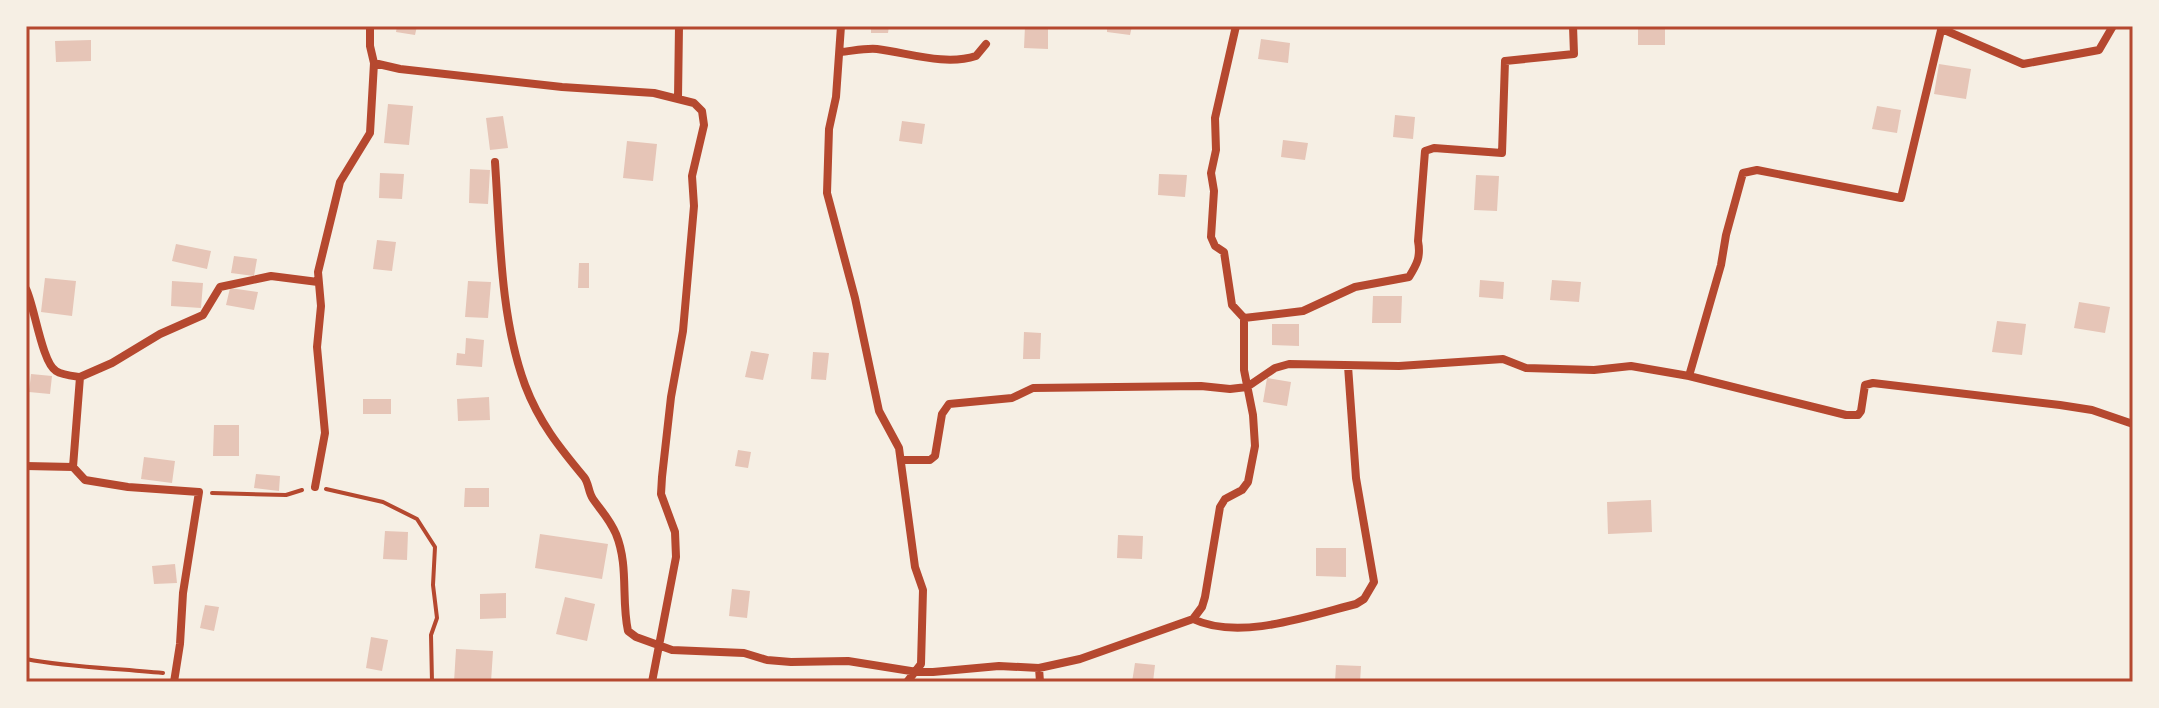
<svg xmlns="http://www.w3.org/2000/svg" width="2159" height="708" font-family="'Space Grotesk',sans-serif">
  <rect width="100%" height="100%" fill="#f6efe4"/>
  <path fill="#e6c5b7" d="M397 26H417L415 35 396 32Z
    M871 26H889L888 33H871Z
    M1025 26H1048V49L1024 48Z
    M1107 26H1132L1130 35 1107 32Z
    M1638 26H1665V45H1638Z
    M1261 39 1290 43 1288 63 1258 59Z
    M91 40V61L56 62 55 41Z
    M1939 64 1971 69 1966 99 1934 94Z
    M388 104 413 106 409 145 384 143Z
    M1877 106 1901 110 1897 133 1872 129Z
    M1395 115 1415 117 1413 139 1393 137Z
    M503 116 508 148 490 150 486 118Z
    M902 121 925 124 922 144 899 141Z
    M1283 140 1308 143 1305 160 1281 157Z
    M627 141 657 144 653 181 623 178Z
    M470 169 490 170 488 204 469 203Z
    M380 173 404 174 402 199 379 198Z
    M1159 174 1187 175 1185 197 1158 195Z
    M1476 175 1499 176 1497 211 1474 210Z
    M377 240 396 242 392 271 373 269Z
    M176 244 211 251 207 269 172 261Z
    M234 256 257 259 254 276 231 273Z
    M579 263H589V288H578Z
    M45 278 76 281 72 316 41 312Z
    M1480 280 1504 282 1503 299 1479 297Z
    M1552 280 1581 282 1579 302 1550 300Z
    M172 281 203 283 201 308 171 306Z
    M468 281 491 282 488 318 465 317Z
    M230 288 258 292 254 310 226 305Z
    M1373 296H1402L1401 323H1372Z
    M2079 302 2110 307 2105 333 2074 328Z
    M1997 321 2026 324 2022 355 1992 352Z
    M1272 324H1299V346L1272 345Z
    M1024 332 1041 333 1040 359H1023Z
    M466 338 484 340 482 367 456 365 457 353 465 354Z
    M751 351 769 354 763 380 745 377Z
    M813 352 829 353 826 380 811 379Z
    M31 374 52 376 50 394 29 392Z
    M1267 378 1291 382 1287 406 1263 402Z
    M489 397 490 420 458 421 457 399Z
    M363 399H391V414H363Z
    M214 425H239V456H213Z
    M738 450 751 452 748 468 735 466Z
    M144 457 175 461 172 483 141 479Z
    M256 474 280 476 279 491 254 488Z
    M465 488H489V507H464Z
    M1651 500 1652 532 1608 534 1607 502Z
    M385 531 408 532 407 560 383 559Z
    M540 534 608 544 602 579 535 568Z
    M1118 535 1143 536 1142 559 1117 558Z
    M1316 548H1346V577L1316 576Z
    M175 564 177 583 154 584 152 566Z
    M732 589 750 591 747 618 729 616Z
    M506 593V618L480 619V594Z
    M565 597 595 604 587 641 556 634Z
    M205 605 219 607 214 631 200 628Z
    M371 637 388 640 382 671 366 668Z
    M456 649 493 651 491 682H454Z
    M1135 663 1155 665 1153 682H1132Z
    M1336 665 1361 666 1360 682H1335Z"/>
  <g fill="none" stroke-linecap="round" stroke-linejoin="round">
    <path stroke="#b5482f" stroke-width="4" d="M326 489 383 502 417 519 435 547 433 585 437 618 431 635 432 682
      M212 493 286 495 302 490
      M26 659C71 668 117 668 163 673"/>
    <path stroke="#b5482f" stroke-width="8" d="M370 26V46L374 63 400 69 562 87 654 93 694 103 702 111 704 125 692 176 694 206 683 331 671 397 662 477 661 494 675 532 676 557 652 682
      M841 26 836 97 829 129 827 193 855 298 879 411 899 448 915 567 923 590 921 664 907 682
      M1942 29 2023 64 2099 50 2113 26
      M840 52C852 51 865 48 877 49 909 53 945 66 976 56L986 44
      M678 98 679 26
      M495 162C500 234 500 317 525 385 539 422 559 447 584 477 589 483 588 492 593 499 602 512 609 518 616 534 629 566 621 599 628 631L636 637 672 650 744 653 767 660 791 662 848 661 917 672H933L999 666 1039 668 1080 659 1193 619C1239 641 1309 616 1356 604L1364 599 1374 582 1356 478 1348 366
      M26 289C34 304 42 363 56 371 62 375 73 376 80 377
      M1244 318 1303 311 1355 287 1409 277C1417 264 1421 257 1418 241L1425 151 1434 148 1502 153 1505 61 1574 54 1573 26
      M1689 376 1846 415H1858L1861 411 1865 385 1873 383 2060 405 2092 410 2133 424
      M902 460H930L935 456 942 414 949 404 1012 398 1033 388 1201 386 1230 389 1247 387 1275 368 1289 364 1399 366 1503 359 1526 368 1594 370 1631 366 1689 376 1721 265 1726 235 1743 173 1757 170 1901 198 1942 26
      M26 466 73 467 85 480 128 487 199 492 183 593 180 644 174 682
      M73 467 80 377 112 363 160 334 203 315 220 287 271 276 318 282
      M315 487 325 433 317 347 321 306 318 272 340 182 370 133 374 63
      M1193 619 1202 607 1205 597 1220 507 1225 499 1242 490 1248 482 1255 446 1253 415 1244 370V318L1232 305 1224 252 1215 246 1211 237 1214 191 1211 173 1216 150 1215 118 1236 26
      M1039 668 1040 682"/>
  </g>
  <rect width="2159" height="708" fill="none" stroke="#f6efe4" stroke-width="56"/>
  <rect x="28" y="28" width="2103" height="652" fill="none" stroke="#b5482f" stroke-width="3"/>
</svg>
